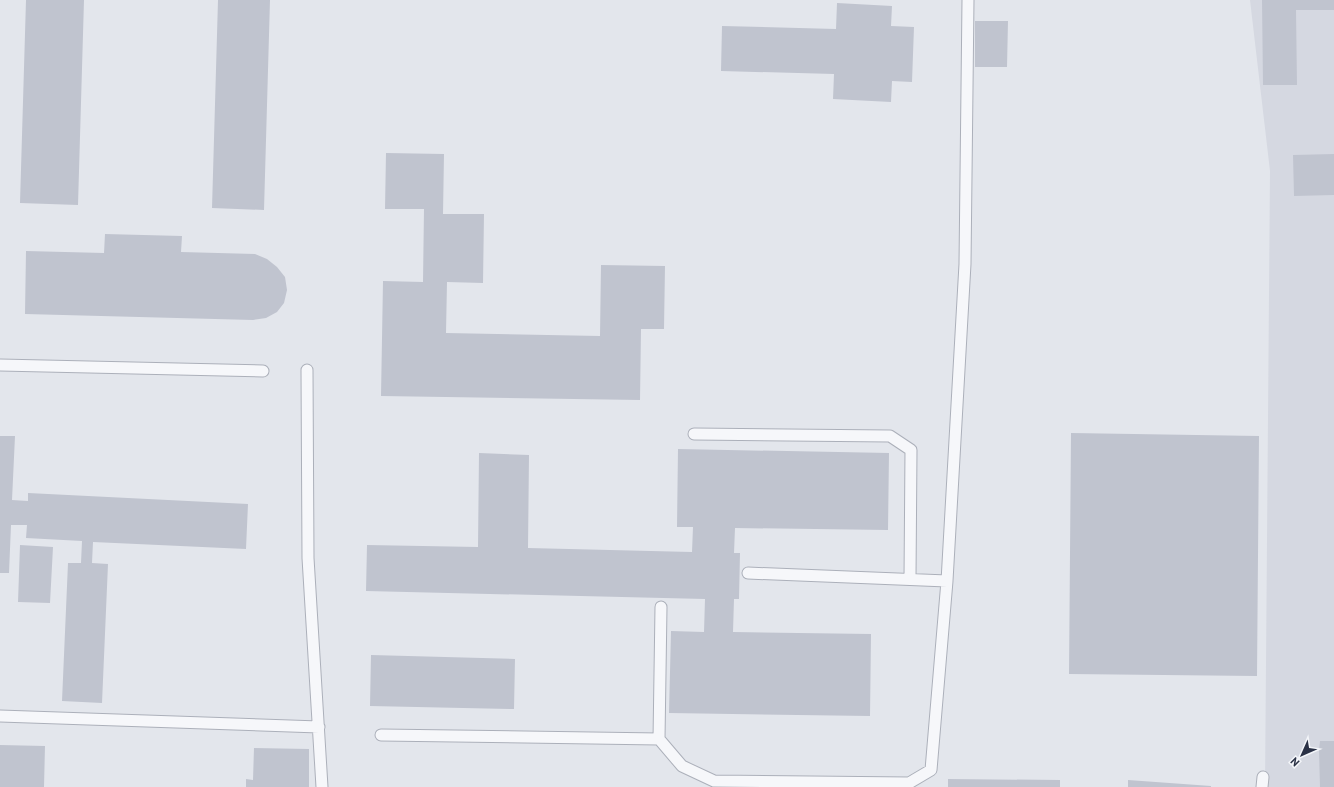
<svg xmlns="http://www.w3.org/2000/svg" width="1334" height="787" font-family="'PT Sans',sans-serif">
  <rect width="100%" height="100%" fill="#e3e6ec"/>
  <path fill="#d5d8e1" d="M1250 0H1334V787H1265L1270 171Z"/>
  <path fill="#c0c4cf" d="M26 0H84L78 205 20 203Z
    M218 0H270L264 210 212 208Z
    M1262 0H1334V10H1296L1297 85H1263Z
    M837 3 892 6 891 26 914 27 912 82 892 81 891 102 833 99 834 74 721 71 722 26 836 29Z
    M975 21H1008L1007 67H975Z
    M386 153 444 154 443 214H484L483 283 447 282 446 333 600 336 601 265 665 266 664 329H641L640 400 381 396 383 281 423 282 424 209H385Z
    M1334 154V195L1294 196 1293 155Z
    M105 234 182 236 181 252 255 254 267 259 277 267 285 277 287 290 284 303 277 312 266 318 253 320 25 314 26 251 104 253Z
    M1071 433 1259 436 1257 676 1069 674Z
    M0 436H15L12 500 28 501V493L248 504 246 549 93 542 92 563 108 564 102 703 62 701 68 563H81L82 541 26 538 27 525H11L9 573H0Z
    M678 449 889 453 888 530 735 528 734 553H740L739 599H734L733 632 871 634 870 716 669 713 671 631 704 632 705 599 366 591 367 545 478 547 479 453 529 455 528 548 692 552 693 527H677Z
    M20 545 53 547 50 603 18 602Z
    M371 655 515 659 514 709 370 706Z
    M1320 741H1334V787H1320L1319 751Z
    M0 745 45 746 44 787H0Z
    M254 748 309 749V787H246V779L253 780Z
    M948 779 1060 780V787H948Z
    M1128 780 1211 786V787H1128Z"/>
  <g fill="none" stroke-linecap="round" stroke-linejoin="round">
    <g stroke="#acb0ba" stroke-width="13">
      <path id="service" d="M0 365 263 371
        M307 370 308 558 322 787
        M694 434 890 436 911 450 910 579
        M748 573 947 581
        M0 716 319 727
        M381 735 659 739 682 766 714 781 909 783 931 770 947 581 965 264 968 0
        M659 739 661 607
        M1262 787 1263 777"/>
    </g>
    <use href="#service" stroke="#f6f7fa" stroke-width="11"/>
  </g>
  <g transform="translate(1302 755) rotate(225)" stroke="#f3f5f9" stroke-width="3" paint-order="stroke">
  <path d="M0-3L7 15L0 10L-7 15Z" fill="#2a3145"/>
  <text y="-6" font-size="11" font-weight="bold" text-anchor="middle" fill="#2a3145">N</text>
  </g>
</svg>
